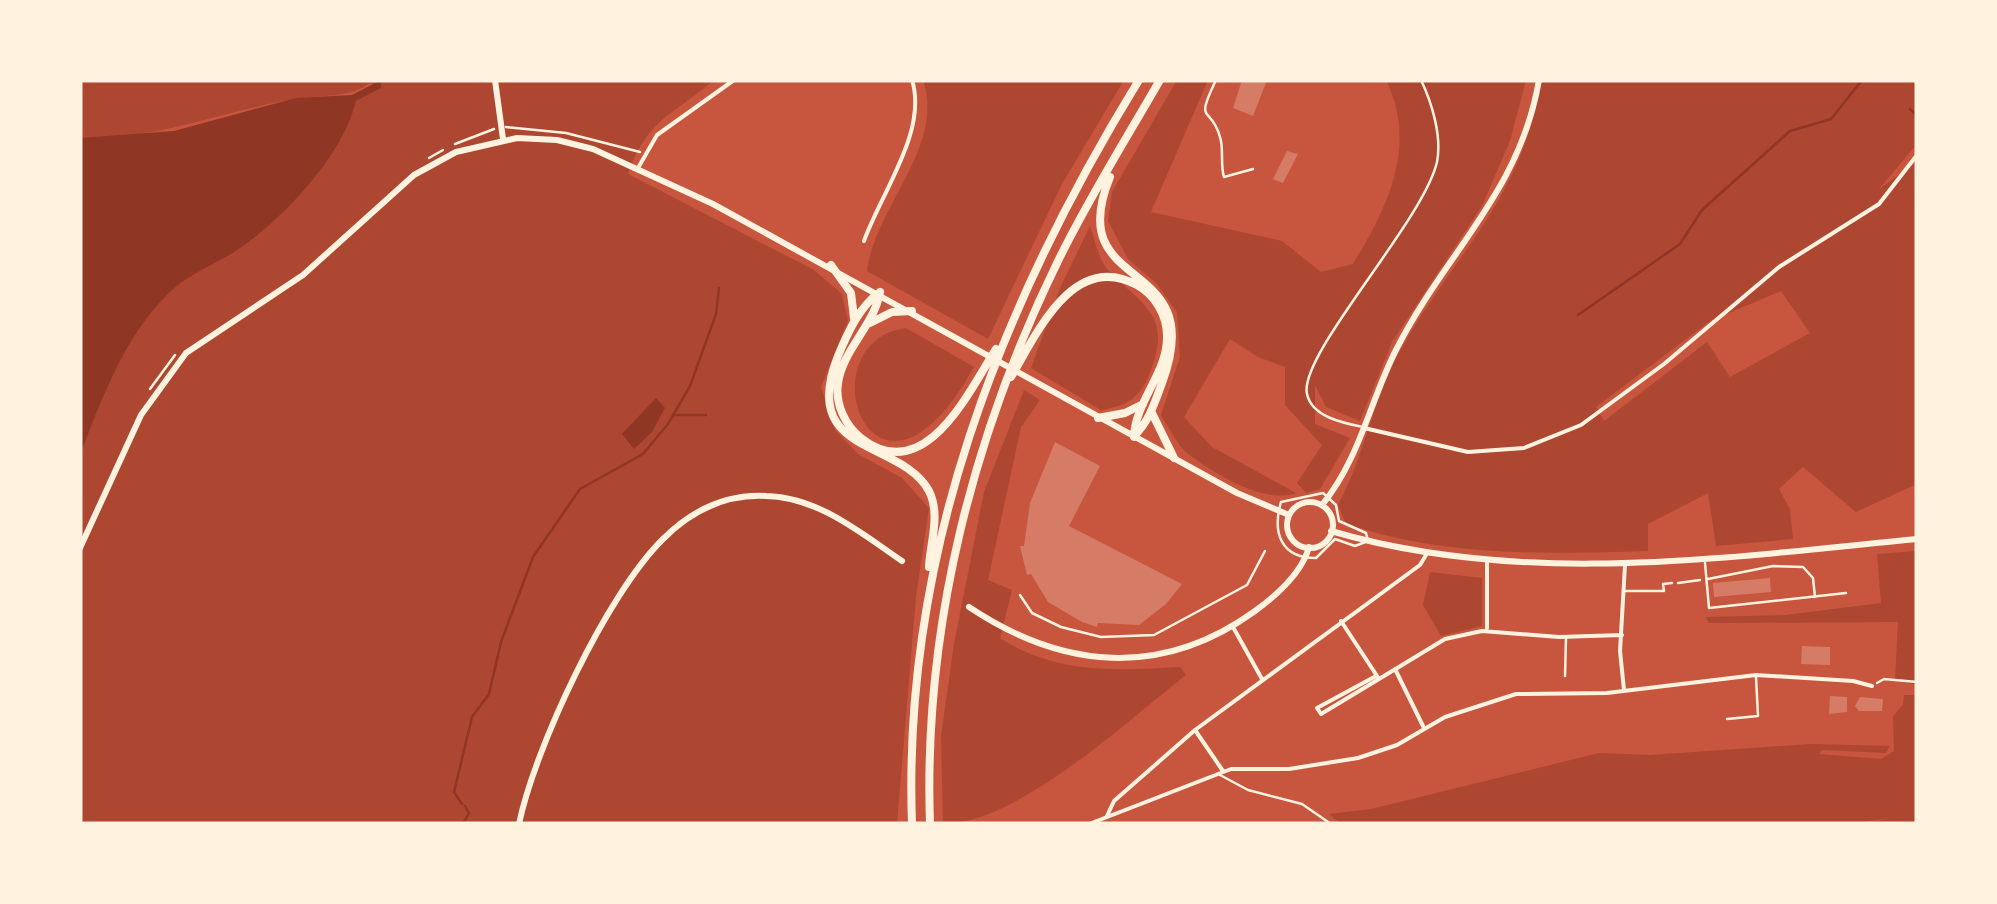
<svg xmlns="http://www.w3.org/2000/svg" width="1997" height="904" font-family="'Fira Sans',sans-serif">
  <rect width="100%" height="100%" fill="#c8553d"/>
  <path fill="#ae4732" fill-rule="evenodd" d="M80 80H714C672 116 648 118 628 174L814 270 842 294 848 321 821 387 835 430 858 454 902 478 929 508 916 597 897 824H80V455C102 399 124 337 168 294 186 276 211 266 233 253 280 223 344 155 356 101L381 88 370 83C346 99 324 94 296 99 221 111 158 140 80 138Z
    M923 80H1124L1062 184 988 339 867 271C874 208 946 146 923 80Z
    M1177 80H1208L1151 212 1282 241 1321 272 1353 264C1388 207 1418 145 1386 80H1526L1510 141 1482 206 1392 342 1360 421 1326 407 1315 385V424L1350 438 1320 489 1306 493 1297 483 1322 445 1285 405V367L1258 357 1230 339 1184 417 1212 447 1296 493C1264 505 1214 473 1188 454 1177 445 1169 427 1161 415L1180 357 1177 312 1156 283 1128 259 1108 221 1112 192Z
    M1541 80H1917V144L1879 189 1917 162V484L1856 512 1803 467 1779 489 1790 509 1793 539 1716 546 1708 493 1648 524V551C1544 554 1446 557 1346 524L1338 505C1365 455 1373 398 1401 349 1456 252 1523 198 1541 80ZM1781 291 1810 333 1730 377 1707 342 1604 421 1596 407 1710 321Z
    M1090 226C1095 239 1098 260 1108 270 1145 308 1173 315 1149 375 1139 399 1126 406 1101 410L1031 368 1060 288Z
    M906 328 974 367C873 548 802 342 906 328Z
    M1024 390 1040 400 1021 427 988 580 1012 590 1000 638C1056 674 1116 671 1180 667L1186 675C1127 721 1017 824 943 824L941 736 954 644 984 492Z
    M1917 551V685L1895 680 1898 622 1709 623 1706 617 1785 615 1881 603 1877 554Z
    M1430 572 1482 578V626L1441 636 1423 605Z
    M1904 695H1917V824H1864L1890 818 1854 824H1341L1329 814 1371 809 1599 753 1650 755 1811 744 1890 746 1886 753 1822 750 1819 754 1881 759 1894 751 1893 716 1903 705Z"/>
  <path fill="#8f3625" d="M381 80V88L356 101C344 155 280 223 233 253 211 266 186 276 168 294 124 337 102 399 80 455V138L174 131 296 98 352 95Z
    M656 398 665 408 652 432 634 449 622 434Z"/>
  <g fill="none" stroke-linecap="round" stroke-linejoin="round">
    <path stroke="#8f3625" stroke-width="2.5" d="M1910 109 1917 116
      M1578 315 1680 244 1702 210 1790 131 1831 119 1862 80
      M673 415H706
      M462 804 454 792 472 717 489 694 501 642 533 557 580 489 643 454 668 424 690 386 716 314 719 288
      M463 824 469 813 465 806"/>
  </g>
  <path fill="#d67c66" d="M1242 80H1267L1253 116 1233 108Z
    M1287 151 1298 154 1283 183 1273 179Z
    M1055 442 1100 466 1069 526 1182 584 1166 604 1139 625 1098 623 1097 627 1082 622 1048 602 1031 574 1027 575 1020 546H1024L1030 503Z
    M1770 578 1771 592 1714 597 1713 583Z
    M1802 646 1830 647V665L1801 664Z
    M1830 696 1847 697V712L1829 714Z
    M1860 697 1883 699 1882 711H1859L1855 706Z"/>
  <g fill="none" stroke-linecap="round" stroke-linejoin="round">
    <path stroke="#fff3e0" stroke-width="2.5" d="M1216 80C1194 126 1211 104 1220 137 1224 149 1220 164 1224 177L1253 169
      M506 127 566 133 640 152
      M455 144 494 129
      M429 158 443 150
      M150 389 175 355
      M1323 493 1336 505 1339 521 1366 533 1368 541 1355 546 1335 539 1316 558C1281 558 1272 533 1281 502Z
      M1678 583 1700 580
      M1877 683 1884 679 1917 682"/>
    <path stroke="#fff3e0" stroke-width="2.5" d="M1363 427C1343 423 1312 417 1307 394 1298 355 1423 222 1437 162 1442 136 1432 103 1421 80
      M1705 563 1709 608 1846 593
      M1708 579 1773 566 1803 567 1813 578 1815 597
      M1626 591H1664L1663 584 1672 583
      M1020 595 1032 613 1061 627 1101 637 1154 635 1247 585 1265 551
      M1565 676 1566 638
      M1727 719 1758 716 1756 677
      M1220 775 1248 790 1302 804 1331 824"/>
    <path stroke="#fff3e0" stroke-width="4" d="M638 168 657 135 734 80
      M864 241C881 193 928 131 912 80
      M1364 428 1468 452 1524 448 1581 425 1664 364 1779 267 1879 204 1917 155
      M1487 563V628
      M1341 621 1379 679 1445 639 1482 631 1559 637 1622 635
      M1233 627 1262 679
      M1395 669 1424 728
      M1376 676 1317 708 1321 714 1379 679
      M1624 690 1620 651 1625 565
      M1195 730 1223 771
      M1107 816 1114 801 1195 730 1420 565 1426 555
      M1089 824 1231 769H1289L1358 758 1397 745 1445 717 1516 694 1607 693 1756 675 1853 681 1872 686"/>
    <path stroke="#fff3e0" stroke-width="6" d="M495 80 503 139
      M1287 525a23 23 0 1 1 46 0a23 23 0 1 1-46 0Z
      M1322 505C1360 459 1370 400 1397 348 1446 252 1520 192 1539 80
      M1331 531C1522 587 1722 558 1917 539
      M80 548 141 415 186 353 303 275 414 175 456 152 517 138 557 140 593 149 713 204 1237 493 1289 515
      M969 607C1062 669 1161 679 1255 611 1277 595 1302 573 1309 547
      M519 824C535 747 607 594 663 539 691 511 726 494 766 496 818 497 861 533 902 561"/>
    <path stroke="#fff3e0" stroke-width="8" d="M1110 177C1061 296 1211 253 1162 383 1155 402 1149 422 1134 436
      M831 265 851 293 854 318
      M880 292C874 326 843 349 838 383 835 404 845 425 861 438 925 488 969 391 996 349
      M880 292C859 307 848 332 838 356 798 456 901 439 929 491 941 515 930 543 929 567
      M870 323 892 312 912 311
      M1011 377C1036 335 1073 250 1137 285 1155 295 1167 315 1167 336 1168 373 1135 401 1134 437
      M1151 411 1174 458
      M1098 418 1125 413 1143 404
      M912 824C902 555 1000 306 1139 80
      M930 824C923 628 973 434 1059 259 1089 198 1126 139 1160 80"/>
  </g>
  <rect width="1997" height="904" fill="none" stroke="#fff3e0" stroke-width="165"/>
</svg>
